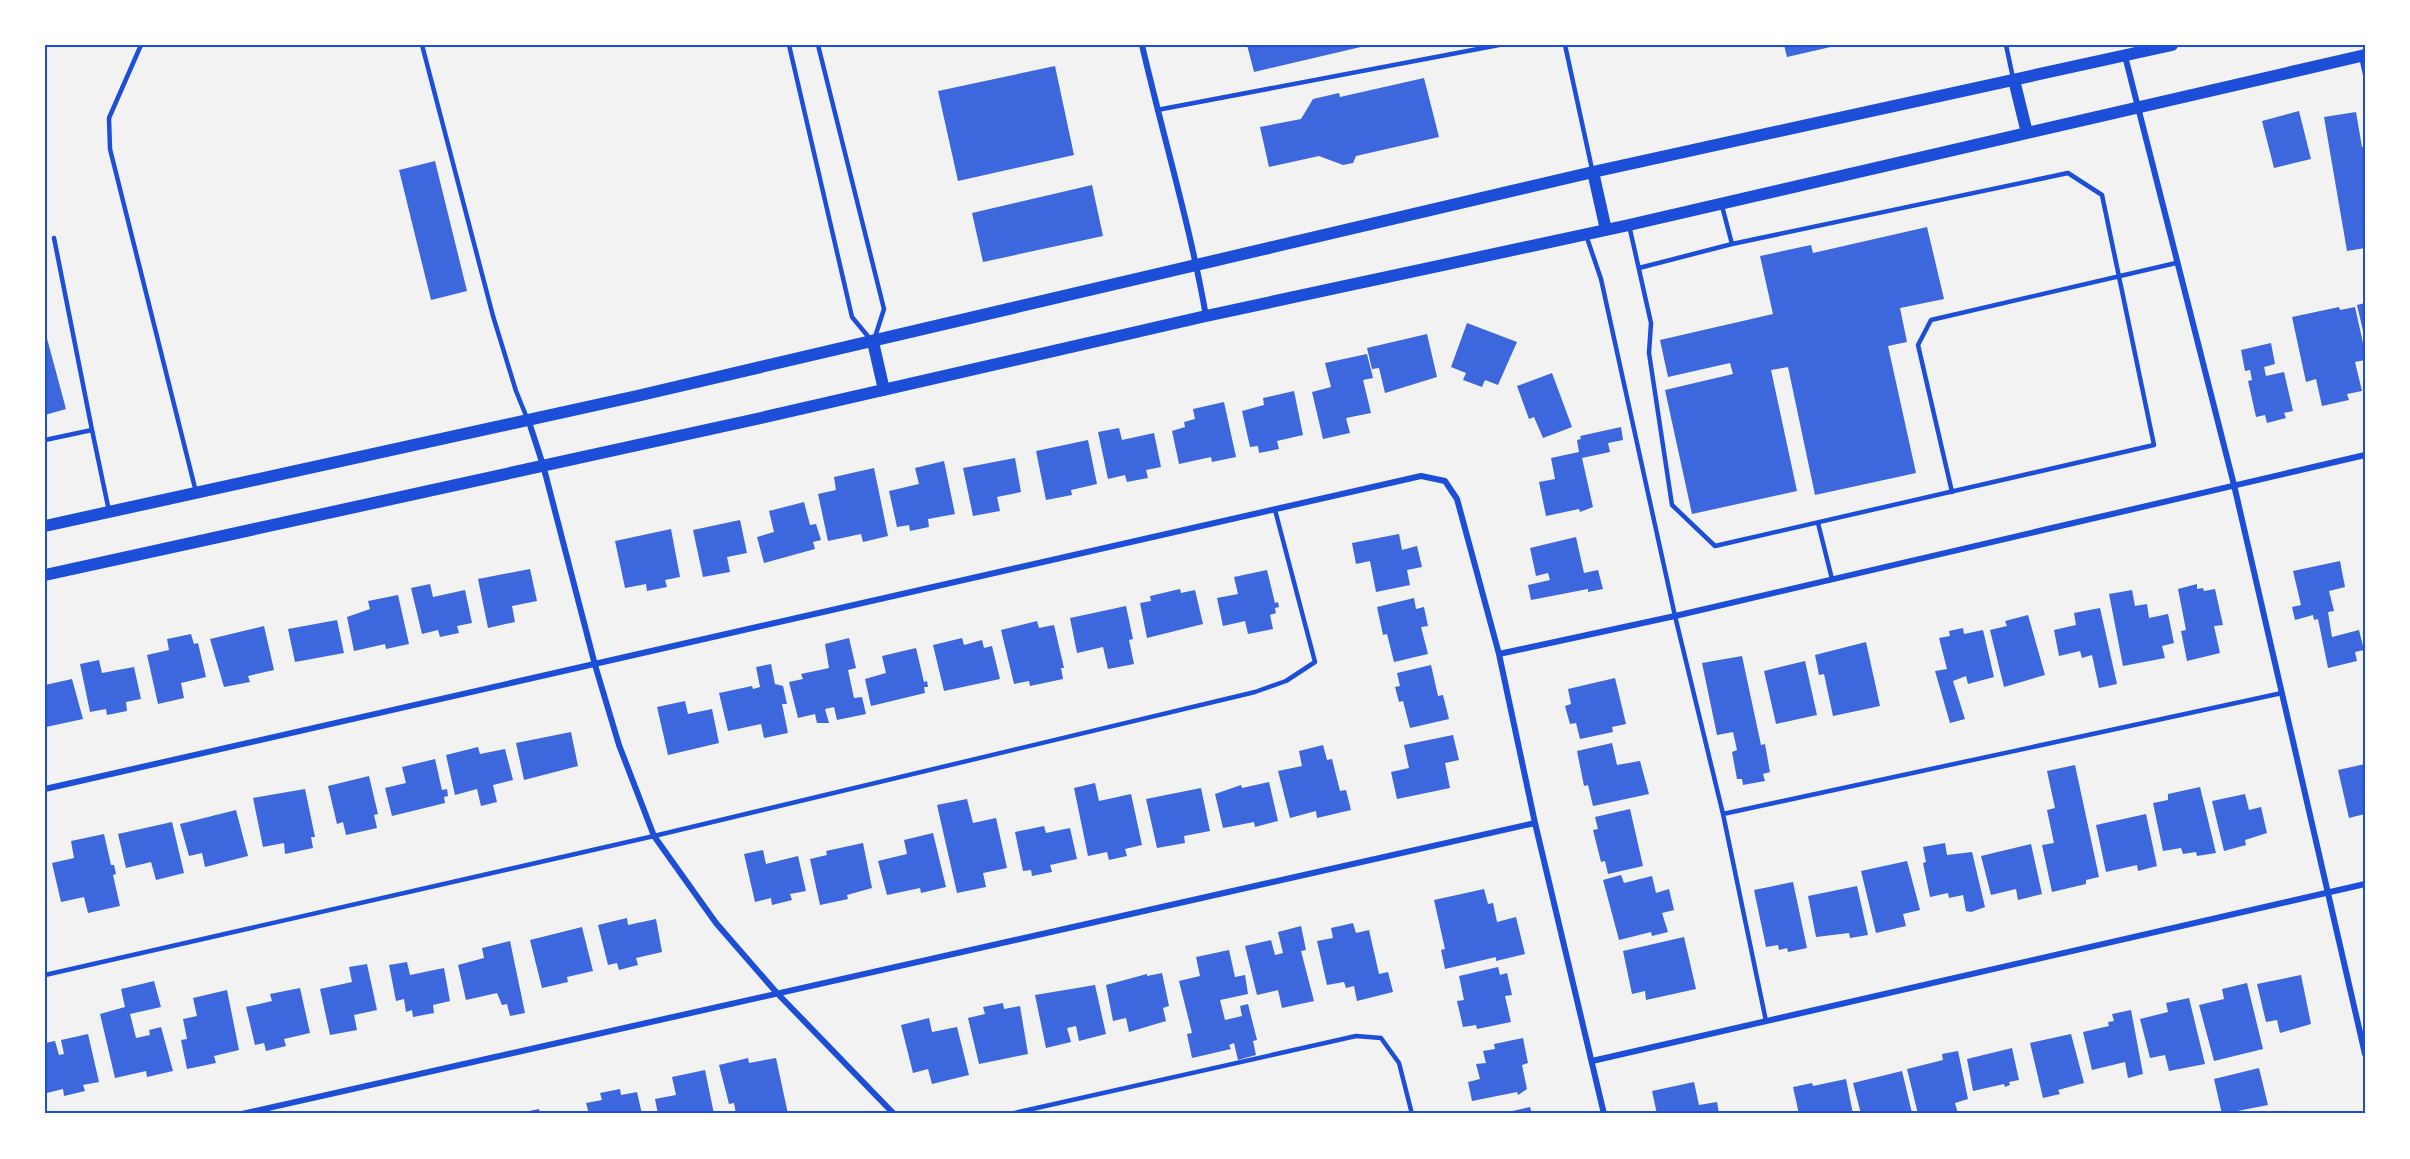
<svg xmlns="http://www.w3.org/2000/svg" width="2410" height="1159" font-family="Manrope,sans-serif">
  <rect width="100%" height="100%" fill="#f2f2f2"/>
  <path fill="#3d67dc" d="M1247 45H1365V46L1254 72Z
    M1784 45H1835V46L1787 57Z
    M1055 66 1074 155 958 181 938 91Z
    M1424 78 1439 137 1356 156 1353 163 1343 165 1319 156 1269 167 1260 127 1301 119 1313 99 1339 93 1340 97Z
    M2299 111 2311 159 2274 168 2262 121Z
    M2356 112 2362 147H2365V248L2347 251 2324 117Z
    M435 161 467 291 431 300 399 170Z
    M1092 185 1103 236 983 262 972 213Z
    M1927 227 1944 299 1900 308 1907 342 1888 346 1916 473 1815 495 1788 367 1771 370 1797 491 1692 514 1665 390 1733 374 1730 363 1668 377 1660 340 1773 314 1760 256 1811 245 1813 253Z
    M2365 303V331H2363L2357 305Z
    M2339 307 2340 310 2355 307 2365 352V360L2355 362 2362 391 2347 394 2349 400 2322 406 2316 379 2306 382 2292 317Z
    M1467 323 1517 342 1498 385 1485 380 1482 387 1463 380 1466 373 1451 367Z
    M45 331 66 409 45 415Z
    M1427 334 1437 377 1385 393 1379 368 1372 369 1367 348Z
    M2271 343 2275 364 2264 367 2266 376 2284 372 2293 411 2284 413 2286 418 2267 423 2265 415 2256 417 2248 381 2252 380 2250 370 2245 371 2241 350Z
    M1367 354 1373 378 1363 380 1371 413 1346 418 1350 433 1323 439 1312 392 1331 387 1325 363Z
    M1552 373 1572 427 1543 438 1534 417 1529 419 1517 386Z
    M1294 391 1303 435 1277 441 1279 449 1259 453 1258 446 1250 447 1242 411 1264 405 1263 398Z
    M1224 402 1236 457 1212 462 1211 457 1179 464 1172 431 1185 427 1184 422 1195 419 1193 409Z
    M1621 427 1623 440 1608 443 1610 452 1582 458 1593 507 1580 512 1579 509 1546 516 1539 482 1555 479 1551 458 1579 452 1577 440 1581 439 1580 436Z
    M1119 428 1122 440 1154 433 1161 467 1146 470 1148 478 1127 482 1125 475 1108 479 1098 432Z
    M1088 440 1097 484 1071 490 1072 495 1046 500 1036 451Z
    M1015 458 1021 492 997 497 1000 511 973 516 963 468Z
    M944 461 955 514 928 519 929 527 910 531 909 525 897 527 889 491 919 484 915 468Z
    M874 468 888 536 863 542 861 534 828 541 818 494 836 490 834 477Z
    M804 502 810 525 816 524 821 540 813 542 815 549 764 563 757 537 774 532 769 511Z
    M740 520 747 553 727 557 730 572 703 577 693 530Z
    M671 529 680 577 665 580 667 587 647 591 646 584 625 588 615 541Z
    M1399 534 1402 550 1417 546 1422 567 1407 570 1410 585 1376 592 1370 561 1356 564 1352 543Z
    M1576 537 1584 573 1598 570 1603 589 1588 592V589L1531 600 1528 585 1550 580 1548 573 1536 576 1530 548Z
    M2340 561 2345 587 2329 591 2334 611 2328 612 2332 637 2359 630 2364 650 2355 652 2357 661 2328 668 2318 619 2314 620 2313 615 2295 620 2292 607 2301 605 2293 571Z
    M530 569 537 601 512 606 515 622 488 628 478 579Z
    M1267 570 1275 603 1278 602 1279 607 1275 608 1276 613 1270 615 1273 629 1248 634 1245 621 1223 626 1217 598 1238 594 1234 577Z
    M430 584 433 597 465 590 472 623 457 626 459 633 440 637 438 630 422 634 411 588Z
    M2197 584V589L2203 588 2204 591 2215 589 2223 625 2214 626 2220 653 2187 661 2181 631 2186 630 2178 589Z
    M1180 589 1181 593 1195 590 1203 624 1147 638 1140 603 1151 601 1150 596Z
    M2132 590 2135 606 2147 604 2149 618 2168 614 2174 643 2162 646 2165 658 2123 666 2109 594Z
    M398 595 409 644 386 649 385 644 354 651 347 617 370 609 368 601Z
    M1414 598 1416 609 1424 607 1428 626 1421 627 1428 654 1394 662 1387 634 1383 635 1377 607Z
    M1126 606 1133 639 1129 640 1134 664 1108 669 1103 647 1077 653 1070 618Z
    M2100 608 2117 684 2099 688 2092 655 2082 658 2080 651 2059 656 2054 630 2076 625 2074 613Z
    M2028 615 2045 675 2004 687 1990 630 2007 626 2005 621Z
    M337 620 344 653 295 662 288 629Z
    M1037 621 1039 628 1054 625 1064 668H1061L1063 679 1030 686 1029 681 1014 684 1001 630Z
    M264 626 274 670 248 676 250 682 224 687 210 639Z
    M1963 628 1964 634 1983 630 1994 677 1968 684 1966 676 1953 681 1965 719 1950 723 1935 671 1947 669 1939 638 1950 636 1949 631Z
    M191 634 194 644 198 643 206 677 181 683 184 698 158 704 147 655 169 650 167 639Z
    M849 638 856 668 848 670 854 698 862 697 866 714 837 720 834 707 825 709 829 723H817L815 714 798 718 789 682 803 679 801 674 829 668 825 644Z
    M962 638 964 645 982 640 984 648 992 646 1000 679 944 691 933 645Z
    M1866 642 1880 706 1833 716 1824 674 1819 675 1815 655Z
    M916 648 924 682 927 681 928 687H924L925 693 871 706 865 679 886 673 882 656Z
    M1742 656 1761 745 1765 744 1770 772 1763 774 1765 781 1743 785 1742 779H1737L1732 752 1737 750 1733 732 1717 735 1702 663Z
    M99 660 102 673 134 667 141 699 126 702 127 711 107 715 106 709 90 712 80 664Z
    M1805 661 1817 715 1776 724 1764 671Z
    M771 664 775 684 783 686 787 704H782L788 733 764 738 761 724 728 731 719 693 752 686 753 689 760 687 756 667Z
    M1431 665 1438 696 1443 695 1449 719 1410 728 1403 701 1399 702 1395 687 1400 686 1397 673Z
    M1615 678 1626 724 1612 727 1613 732 1580 739 1576 723 1570 724 1565 706 1571 704 1568 689Z
    M72 679 83 719 46 727 45 685Z
    M685 701 688 714 712 709 719 743 668 755 657 707Z
    M571 732 578 766 524 780 516 743Z
    M1453 735 1459 760 1445 763 1450 788 1397 799 1391 772 1409 768 1404 745Z
    M1612 743 1617 765 1640 761 1649 794 1593 806 1588 785 1584 786 1577 751Z
    M1323 745 1327 760 1332 759 1340 791 1346 790 1351 810 1317 818 1316 811 1290 818 1278 771 1302 766 1299 751Z
    M478 747 480 754 505 749 513 780 493 785 497 802 481 806 477 789 455 795 446 755Z
    M435 759 442 790 447 789 448 796 444 797 445 803 392 816 385 788 406 783 402 767Z
    M2365 764V814L2349 818 2338 770Z
    M2075 765 2099 877 2086 880V884L2052 892 2042 845 2054 843 2047 810 2055 808 2047 771Z
    M369 776 378 814 374 815 377 828 346 835 343 822 337 824 328 786Z
    M1269 782 1278 821 1255 827 1254 822 1223 828 1215 794 1241 785 1242 788Z
    M1095 783 1099 801 1131 794 1142 845 1125 849 1127 856 1109 860 1107 852 1088 856 1074 788Z
    M2200 787 2216 853 2197 856 2196 852 2183 854 2181 848 2163 851 2153 803 2168 800V794Z
    M1201 788 1210 831 1184 836 1185 843 1157 848 1146 799Z
    M305 789 315 837H311L313 848 285 854 284 843 263 847 253 798Z
    M2245 794 2249 810 2261 807 2267 833 2245 840 2246 845 2224 851 2212 801Z
    M967 799 973 823 996 818 1007 868 983 873 986 887 957 893 937 805Z
    M1630 809 1643 866 1608 874 1605 861 1601 862 1593 830 1598 829 1595 817Z
    M236 810 248 856 205 867 202 853 189 856 180 824Z
    M2146 814 2157 866 2138 871 2137 865 2106 872 2096 825Z
    M172 822 184 873 156 880 151 862 126 868 118 834Z
    M1044 826 1046 833 1070 828 1077 859 1050 865 1052 872 1032 876 1031 870 1023 871 1015 832Z
    M933 833 946 887 921 893 920 888 887 895 878 861 907 854 904 840Z
    M104 834 111 865H114L116 874 113 875 120 906 88 913 84 897 61 902 52 863 74 858 71 841Z
    M863 843 872 888 847 895 848 899 820 905 810 859 827 855 826 851Z
    M1945 843 1947 855 1972 852 1985 907 1971 912 1966 911 1963 895 1949 898 1948 893 1930 897 1923 863 1926 862 1923 847Z
    M2031 844 2042 894 2018 900 2016 889 1991 895 1981 856Z
    M763 850 766 864 798 856 806 891 790 894 792 900 772 905 771 898 755 902 744 854Z
    M1907 861 1920 910 1903 914 1906 926 1876 933 1861 871Z
    M1621 875 1624 883 1652 876 1656 893 1669 889 1674 910 1662 913 1668 932 1652 936 1651 932 1619 940 1603 880Z
    M1793 882 1807 948 1788 952 1787 948 1779 950 1778 945 1766 947 1754 890Z
    M1857 886 1868 935 1850 938 1849 933 1816 937 1808 896Z
    M1484 889 1488 904 1493 903 1497 922 1516 917 1525 954 1496 961V957L1445 969 1441 950 1445 949 1434 900Z
    M627 918 628 925 656 919 662 952 636 958 638 965 619 970 617 963 608 965 598 925Z
    M1353 923 1356 933 1369 930 1379 974 1388 972 1393 992 1357 1001 1354 986 1346 988 1344 982 1327 985 1317 941 1333 938 1331 928Z
    M1301 926 1306 950 1301 951 1314 1001 1282 1008 1278 990 1257 995 1245 946 1271 940 1275 955 1283 953 1278 932Z
    M582 927 593 971 567 977 568 982 542 988 530 940Z
    M1684 937 1696 989 1646 1000 1645 991 1632 994 1623 951Z
    M510 941 525 1013 510 1016 507 1004 502 1005 497 993 466 1000 458 965 484 958 482 948Z
    M1229 950 1235 977 1245 975 1248 994 1220 1000 1225 1020 1242 1016 1240 1006 1248 1004 1257 1040 1253 1041 1256 1055 1238 1060 1234 1043 1229 1045 1231 1049 1192 1058 1187 1034 1192 1033 1179 981 1200 976 1196 957Z
    M407 962 410 975 444 968 450 1001 433 1005 434 1013 413 1017 412 1010 406 1012 404 999 396 1001 389 965Z
    M367 964 377 1010 354 1015 357 1030 330 1035 320 989 352 982 349 967Z
    M1498 967 1500 975 1507 973 1512 995 1505 996 1511 1022 1477 1029 1476 1025 1463 1027 1457 1001 1464 1000 1459 976Z
    M1162 973 1169 1006 1163 1008 1166 1021 1129 1032 1126 1018 1113 1021 1106 985 1147 974V976Z
    M2301 975 2311 1024 2280 1033 2277 1020 2266 1022 2257 984Z
    M154 981 161 1007 130 1014 136 1038 150 1035 149 1030 161 1027 173 1071 147 1077 146 1071 115 1078 100 1014 125 1007 121 989Z
    M2247 983 2263 1049 2214 1061 2199 1005 2224 999 2222 989Z
    M1095 985 1106 1034 1079 1041 1076 1026 1067 1028 1071 1042 1046 1048 1035 995Z
    M300 988 310 1033 284 1039 286 1046 266 1051 264 1043 255 1045 246 1007 272 1001 270 994Z
    M227 990 239 1050 214 1056 216 1063 187 1069 181 1040 187 1039 183 1019 197 1016 193 998Z
    M2189 998 2205 1064 2169 1071 2165 1055 2150 1058 2140 1019 2168 1012 2166 1003Z
    M1003 1003 1004 1009 1020 1006 1028 1054 979 1064 968 1018 985 1014 983 1007Z
    M2131 1010 2143 1074 2128 1078 2125 1062 2092 1070 2083 1032 2109 1026 2108 1022 2114 1021 2112 1014Z
    M929 1018 932 1032 957 1027 969 1075 932 1084 928 1069 913 1073 901 1025Z
    M88 1034 99 1082 83 1085 85 1091 64 1096 63 1089 47 1093 45 1043 55 1041 59 1055 64 1054 61 1040Z
    M2071 1034 2084 1083 2058 1090 2060 1094 2043 1098 2030 1043Z
    M1523 1038 1528 1063 1522 1065 1527 1089 1518 1095 1517 1092 1472 1101 1468 1082 1480 1079 1476 1064 1486 1063 1483 1051 1495 1049 1494 1044Z
    M2012 1048 2019 1080 2009 1082 2010 1085 2005 1087 2004 1084 1973 1091 1967 1059Z
    M1958 1051 1968 1099 1955 1103 1958 1114H1918L1907 1069 1943 1060 1942 1054Z
    M748 1058 749 1063 776 1058 788 1114H736L734 1103 729 1104 719 1065Z
    M2259 1068 2268 1105 2222 1114 2214 1079Z
    M705 1070 714 1114H658L655 1099 676 1095 672 1077Z
    M1902 1071 1912 1113 1861 1114 1853 1083Z
    M1846 1079 1853 1114H1799L1793 1087 1812 1083 1813 1086Z
    M1694 1082 1699 1105 1717 1102 1719 1114H1657L1652 1091Z
    M620 1089 621 1095 637 1092 642 1114H589L586 1103 602 1100 600 1093Z
    M1530 1107 1532 1114H1503V1113Z
    M539 1109 540 1114H519V1113Z"/>
  <g fill="none" stroke-linecap="round" stroke-linejoin="round">
    <path stroke="#1d4ed8" stroke-width="4.5" d="M141 45 109 118 110 149 196 492
      M422 45 493 316 516 391 527 418
      M789 45 852 317 871 340
      M818 45 884 309 874 340
      M1565 45 1592 169
      M2006 45 2013 78
      M2361 56 2365 74
      M1157 110 1499 45
      M1629 225 1651 323 1649 353 1672 505 1715 546 2154 445 2102 195 2068 173 1732 244 1722 206
      M1586 235 1601 279 1675 616 1723 814 1766 1021
      M54 238 92 430
      M1639 268 1732 244
      M45 440 92 430 109 511
      M1952 492 1918 345 1931 320 2176 263
      M1818 523 1832 579
      M1723 814 2282 693
      M45 975 654 836 1255 692 1286 681 1315 662 1275 510
      M1010 1114 1356 1036 1381 1038 1399 1063 1412 1114"/>
    <path stroke="#1d4ed8" stroke-width="6" d="M1142 45C1163 136 1190 225 1206 316
      M2125 56 2234 485 2365 1054
      M528 419 543 465 595 665 619 745 654 836 716 923 776 992 894 1114
      M1499 654 1675 616 2365 455
      M45 789 1421 476 1445 481 1457 499 1499 654 1535 823 1604 1114
      M1592 1061 2365 884
      M242 1114 1535 823"/>
    <path stroke="#1d4ed8" stroke-width="12" d="M2014 80 2027 133
      M1593 172 1606 230
      M873 342 884 390
      M45 526 637 396 1593 172 2172 45
      M45 575 761 418 1206 316 1629 225 2365 55"/>
  </g>
  <rect width="2410" height="1159" fill="none" stroke="#ffffff" stroke-width="93"/>
  <rect x="46" y="46" width="2318" height="1066" fill="none" stroke="#1d4ed8" stroke-width="2"/>
</svg>
